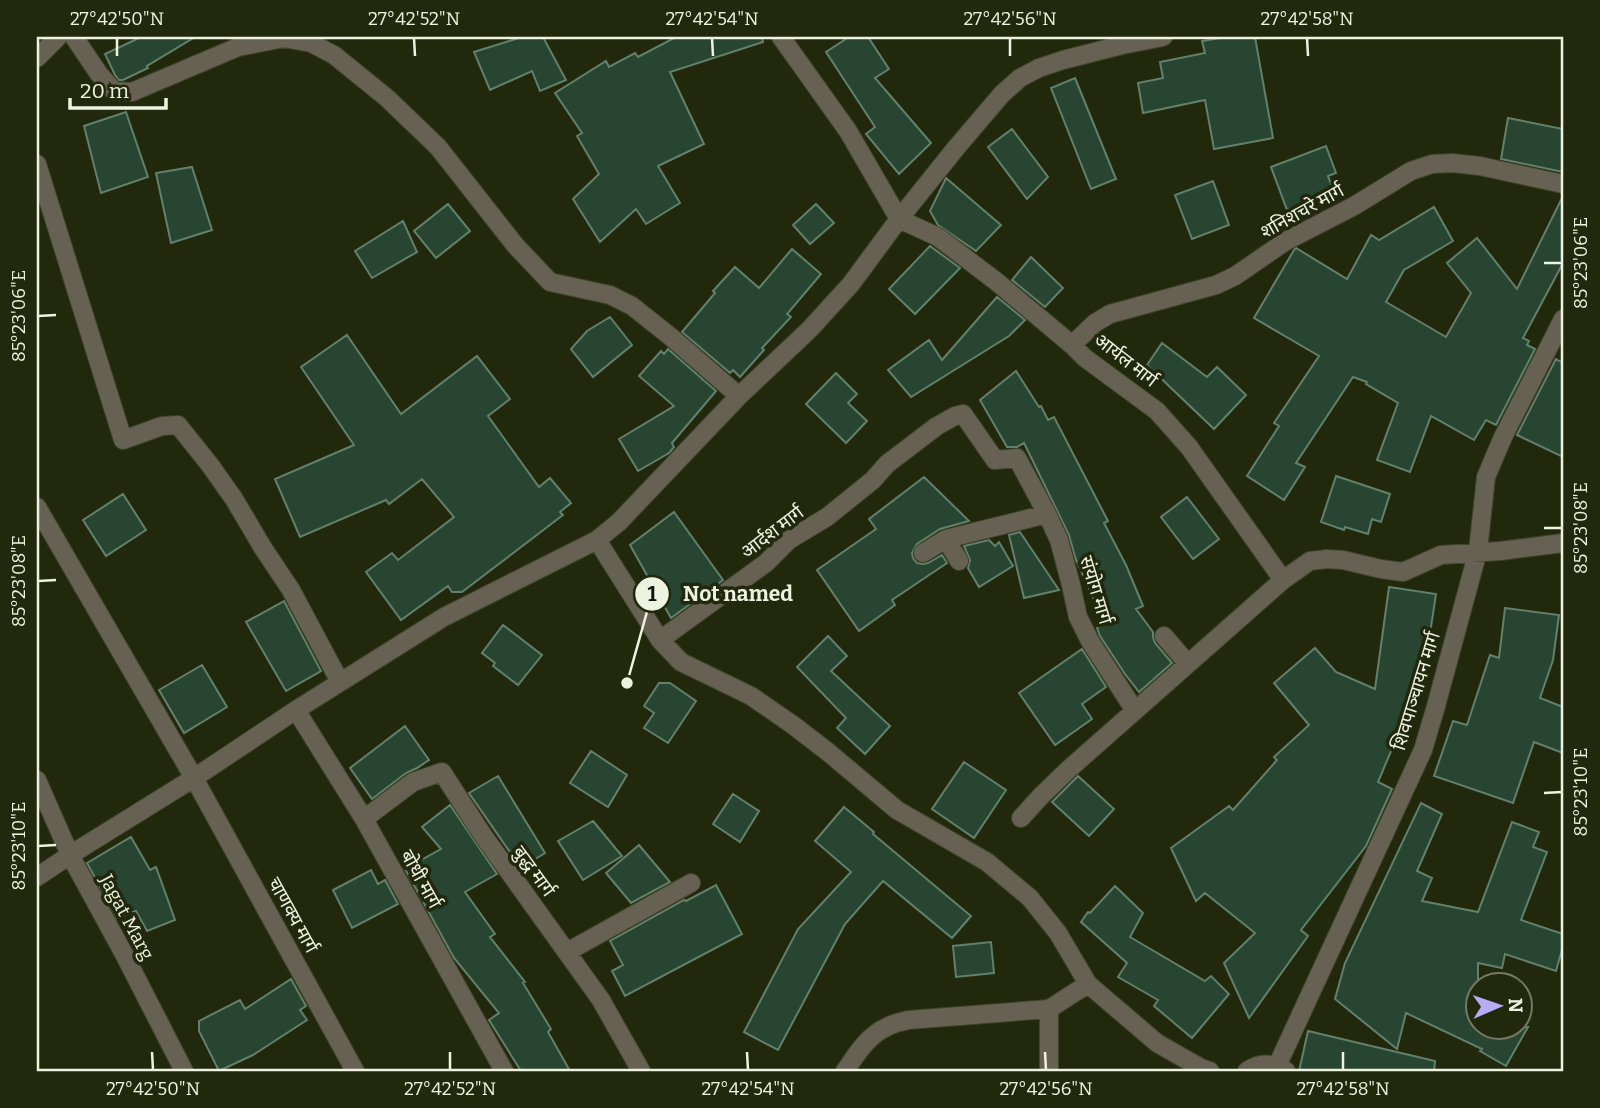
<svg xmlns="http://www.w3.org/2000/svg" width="1600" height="1108" font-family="Bitter,'Noto Sans Devanagari',serif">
  <rect width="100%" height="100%" fill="#22280c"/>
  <path fill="#284532" stroke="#62806b" stroke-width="2" d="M141 37H195L147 66 148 68 123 80H119L115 75 105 54Z
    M522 37H543L566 80 540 91 532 71 490 90 474 52Z
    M676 37H762L763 42 670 72 704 144 658 166 680 203 646 224 636 209 600 242 573 199 599 174 577 136 582 133 555 93 606 61 609 67 635 53 638 57Z
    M849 37H868L889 69 875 78 931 143 899 174 866 134 875 127 826 52Z
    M1226 37H1255L1273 138 1214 149 1205 100 1143 113 1138 83 1163 78 1160 62 1205 53 1202 41Z
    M1075 78 1116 179 1091 189 1051 88Z
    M126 112 148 177 101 193 84 126Z
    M1508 118 1563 129V172L1501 159Z
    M1012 129 1048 177 1027 199 988 147Z
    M1326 146 1336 173 1328 176 1334 192 1287 210 1271 167Z
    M192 167 212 230 171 243 156 173Z
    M946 178 1001 225 976 251 938 225 930 211Z
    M1213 181 1229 225 1192 239 1175 195Z
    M1563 196V263L1523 338 1529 341 1527 345 1535 349 1496 425 1486 420 1474 440 1431 416 1410 472 1377 460 1398 403 1366 384 1367 382 1353 377 1296 463 1305 467 1284 500 1247 476 1279 426 1274 423 1319 356 1254 318 1294 250 1296 248 1347 279 1371 235 1379 240 1434 207 1453 241 1404 270 1386 302 1446 337 1471 293 1447 263 1477 238 1517 289Z
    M448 204 470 231 436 258 414 231Z
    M816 204 834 223 810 244 793 225Z
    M403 221 417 252 372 278 355 251Z
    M930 246 960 268 915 314 889 289Z
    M792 249 821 274 787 314 791 317 762 348 764 350 740 377 733 370 730 373 682 332 715 293 713 291 735 267 759 288Z
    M1031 257 1063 288 1045 307 1012 280Z
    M997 297 1025 320 1009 336 911 397 888 370 929 340 942 360Z
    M610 317 632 345 593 377 571 349 587 331Z
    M347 335 401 414 477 356 510 399 488 416 539 487 550 478 571 503 560 512 563 515 462 592H452L448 586 401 620 366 572 392 553 398 560 454 517 422 479 389 504 386 500 300 537 275 479 354 445 301 367Z
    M1162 343 1207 377 1217 367 1246 395 1214 429 1147 365Z
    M668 349 716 391 672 443 674 447 669 453 638 471 619 439 674 406 639 376 661 351 664 354Z
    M1556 359 1563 363V457L1517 435Z
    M1016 371 1039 407 1041 406 1048 420 1054 417 1108 521 1104 523 1126 565 1143 606 1136 609 1153 632V637L1155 643 1172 663 1139 692 1125 674 1100 636 1097 628 1105 624 1076 560 1069 535 1024 443 1017 447H1007L980 400Z
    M836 373 857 394 848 403 867 421 846 443 806 404Z
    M1336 476 1390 494 1381 522 1372 519 1368 534 1345 527 1344 530 1321 522Z
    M924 477 969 521 940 529 917 544 912 553 913 558 917 563 923 564 928 563 942 555 947 563 892 600 895 605 859 631 817 570 876 529 869 519Z
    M123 494 146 530 106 556 83 520Z
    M1187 497 1219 539 1193 559 1161 517Z
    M674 512 723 580 671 618 630 545Z
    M1020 532 1059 590 1024 598 1009 535Z
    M989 540 995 546 999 542 1013 566 979 587 968 568 970 560 964 546Z
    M1389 587 1436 594 1424 673 1378 782 1392 789 1366 846 1301 930 1308 936 1249 1018 1224 963 1255 933 1205 893 1196 901 1171 848 1229 806 1233 810 1277 760 1274 757 1309 725 1274 683 1315 648 1336 672 1375 689Z
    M284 601 321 671 286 691 246 622Z
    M1505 608 1559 615 1553 660 1540 698 1563 707V753L1534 742 1513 803 1434 776 1453 721 1467 725 1490 655 1499 658Z
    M503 625 542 655 518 685 493 666 495 663 482 653Z
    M828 636 847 656 831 671 890 726 865 754 837 728 846 718 797 667Z
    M1082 649 1106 687 1082 704 1092 719 1055 745 1019 693Z
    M202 665 227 707 184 733 159 690Z
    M659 683H670L696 701 668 743 644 728 654 713 644 706Z
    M405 726 429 760 417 768 406 773 372 799 350 768Z
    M591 751 627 775 608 807 570 783Z
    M964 762 1006 790 974 838 932 809Z
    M498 776 545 853 521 868 469 793Z
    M1078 776 1114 809 1089 836 1052 802Z
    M733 794 759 811 740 842 713 824Z
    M1421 803 1442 814 1417 871 1432 878 1422 901 1478 912 1512 822 1539 832 1533 847 1547 852 1521 920 1563 934V946L1556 971 1505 954 1502 968 1478 963V1027H1528L1506 1066 1480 1051 1482 1049 1406 1013 1397 1049 1335 999 1345 963Z
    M450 805 497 874 465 892 495 934 490 937 525 982 523 983 551 1029 548 1032 570 1071H521L489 1020 499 1013 454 958 405 869 441 849 422 827Z
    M844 807 874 832 873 834 971 916 952 938 883 881 845 924 778 1050 744 1032 798 929 851 872 815 841Z
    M593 821 622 856 583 880 558 841Z
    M131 837 150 870 156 867 175 920 147 931 136 911 117 918 87 863Z
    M639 845 670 882 631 903 606 873Z
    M371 870 378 884 385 880 398 904 352 928 333 890Z
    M716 885 742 934 625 996 612 971 623 965 610 941 684 900 686 901Z
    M1115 886 1143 913 1130 937 1205 981 1211 976 1229 994 1192 1038 1154 1006 1158 1000 1118 977 1127 963 1081 922 1088 912 1090 913Z
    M991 942 994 973 956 977 953 946Z
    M291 979 306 1006 300 1010 307 1020 253 1055 219 1071 199 1031V1021L240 1000 245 1009Z
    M1308 1031 1435 1061 1434 1071H1299Z"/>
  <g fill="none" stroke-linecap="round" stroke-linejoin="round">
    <g stroke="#3f442a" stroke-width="20">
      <path id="minor" d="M74 37 99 74 114 91 132 92 238 47 284 38 311 43 334 55 387 98 438 147 515 245 550 282 610 295 632 306 671 337 739 396
        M781 37 848 131 899 219
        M37 58 58 37
        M37 164 123 440 162 426 178 425 210 465 234 499 263 548 291 590 340 682
        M899 219 938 237 997 282 1072 345 1085 358 1157 411 1189 447 1283 580
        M1072 345 1095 323 1110 314 1216 285 1235 276 1286 241 1354 206 1411 171 1432 164 1452 163 1480 166 1563 184
        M37 507 194 778 355 1071
        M1047 514 1059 540 1071 585 1078 617 1090 641 1135 711
        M946 539 959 561
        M597 540 660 640 681 662 751 696 793 725 828 752 897 810 987 862 1030 898 1058 933 1088 984 1157 1043 1201 1068 1210 1071
        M1164 636 1188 664
        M660 640 766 563 789 540 827 517 873 480 887 464 937 426 955 416 963 414 995 460 1017 458 1047 514 946 539 923 553
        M296 710 364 819 504 1071
        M37 780 70 855 124 954 184 1071
        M1021 818 1041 796 1069 769 1283 580 1310 561 1327 559 1343 560 1381 569 1403 572 1441 555 1500 551 1563 543
        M364 819 413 782 442 772 482 834 601 1000 641 1071
        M37 877 70 855 194 778 296 710 444 617 597 540 619 522 739 396 809 330 851 284 899 219 956 148 1002 94 1020 78 1039 68 1063 60 1122 45 1163 37
        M567 952 691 883
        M1277 1066 1423 750 1436 706 1478 551 1486 477 1503 437 1563 319
        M845 1071C856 1055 868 1035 887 1027 893 1023 901 1022 908 1020L1049 1009 1088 984
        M1049 1071V1009
        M1247 1071C1260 1062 1273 1063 1286 1071"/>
    </g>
    <use href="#minor" stroke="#676154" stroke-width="18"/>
  </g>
  <path fill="none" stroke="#eef3e1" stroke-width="2.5" d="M117 38V56M414 38 415 56M712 38 713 56M1010 38V56M1307 38 1308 56M1544 263H1562M38 316 56 315M1544 528H1562M38 581 56 580M1544 793 1562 792M38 846 56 845M152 1052 153 1070M450 1052V1070M747 1052 748 1070M1045 1052 1046 1070M1343 1052V1070"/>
  <g text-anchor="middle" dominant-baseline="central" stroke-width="7" stroke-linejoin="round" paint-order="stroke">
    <g font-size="19" fill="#eef3e1" stroke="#22280c">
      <text transform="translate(1302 211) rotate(-29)">शनिशचरे मार्ग</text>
      <text transform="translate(1126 360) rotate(38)">आर्यल मार्ग</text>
      <text transform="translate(772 532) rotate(-37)">आर्दश मार्ग</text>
      <text transform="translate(1096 590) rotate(73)">संयोग मार्ग</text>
      <text transform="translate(1416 691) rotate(-73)">शिवपाञ्चायन मार्ग</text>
      <text transform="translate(534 871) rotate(54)">बुद्ध मार्ग</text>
      <text transform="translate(421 879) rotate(61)">बोधी मार्ग</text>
      <text transform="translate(293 915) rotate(61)">चाणक्य मार्ग</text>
      <text transform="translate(127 917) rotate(62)">Jagat Marg</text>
    </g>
  </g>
  <path fill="none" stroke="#eef3e1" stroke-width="2.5" d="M627 683L652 594"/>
  <g fill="#eef3e1" stroke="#22280c" stroke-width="2.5">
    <circle cx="627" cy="683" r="7"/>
    <circle cx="652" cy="594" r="18"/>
  </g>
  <g font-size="21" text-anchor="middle" font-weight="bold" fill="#111">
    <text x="652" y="601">1</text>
  </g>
  <g font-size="21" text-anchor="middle" font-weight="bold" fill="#eef3e1" stroke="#22280c" stroke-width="7" stroke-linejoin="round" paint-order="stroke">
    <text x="738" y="601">Not named</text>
  </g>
  <rect width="1600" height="1108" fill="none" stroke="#22280c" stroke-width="77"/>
  <g transform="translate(1499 1006) rotate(88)"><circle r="33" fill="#22280c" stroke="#747961" stroke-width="2"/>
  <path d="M0-5L12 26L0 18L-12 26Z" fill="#b8abf7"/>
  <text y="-10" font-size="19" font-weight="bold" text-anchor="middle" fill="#eef3e1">N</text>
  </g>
  <path d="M70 98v10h96v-10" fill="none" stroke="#eef3e1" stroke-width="3.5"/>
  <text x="80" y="98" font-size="21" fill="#eef3e1" stroke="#22280c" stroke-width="5" paint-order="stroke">20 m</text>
  <rect x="38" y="38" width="1524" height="1032" fill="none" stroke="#eef3e1" stroke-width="2.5"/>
  <g font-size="18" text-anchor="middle" fill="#eef3e1">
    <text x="117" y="25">27°42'50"N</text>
    <text x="414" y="25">27°42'52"N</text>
    <text x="712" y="25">27°42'54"N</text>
    <text x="1010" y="25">27°42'56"N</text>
    <text x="1307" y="25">27°42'58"N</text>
    <text transform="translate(1581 263) rotate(-90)" y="6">85°23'06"E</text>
    <text transform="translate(19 316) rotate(-90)" y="6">85°23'06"E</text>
    <text transform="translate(1581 528) rotate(-90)" y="6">85°23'08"E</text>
    <text transform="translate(19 581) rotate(-90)" y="6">85°23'08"E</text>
    <text transform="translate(1581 792) rotate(-90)" y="6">85°23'10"E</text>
    <text transform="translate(19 846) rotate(-90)" y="6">85°23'10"E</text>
    <text x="153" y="1095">27°42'50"N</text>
    <text x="450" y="1095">27°42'52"N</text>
    <text x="748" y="1095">27°42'54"N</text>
    <text x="1046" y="1095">27°42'56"N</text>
    <text x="1343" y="1095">27°42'58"N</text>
  </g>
</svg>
